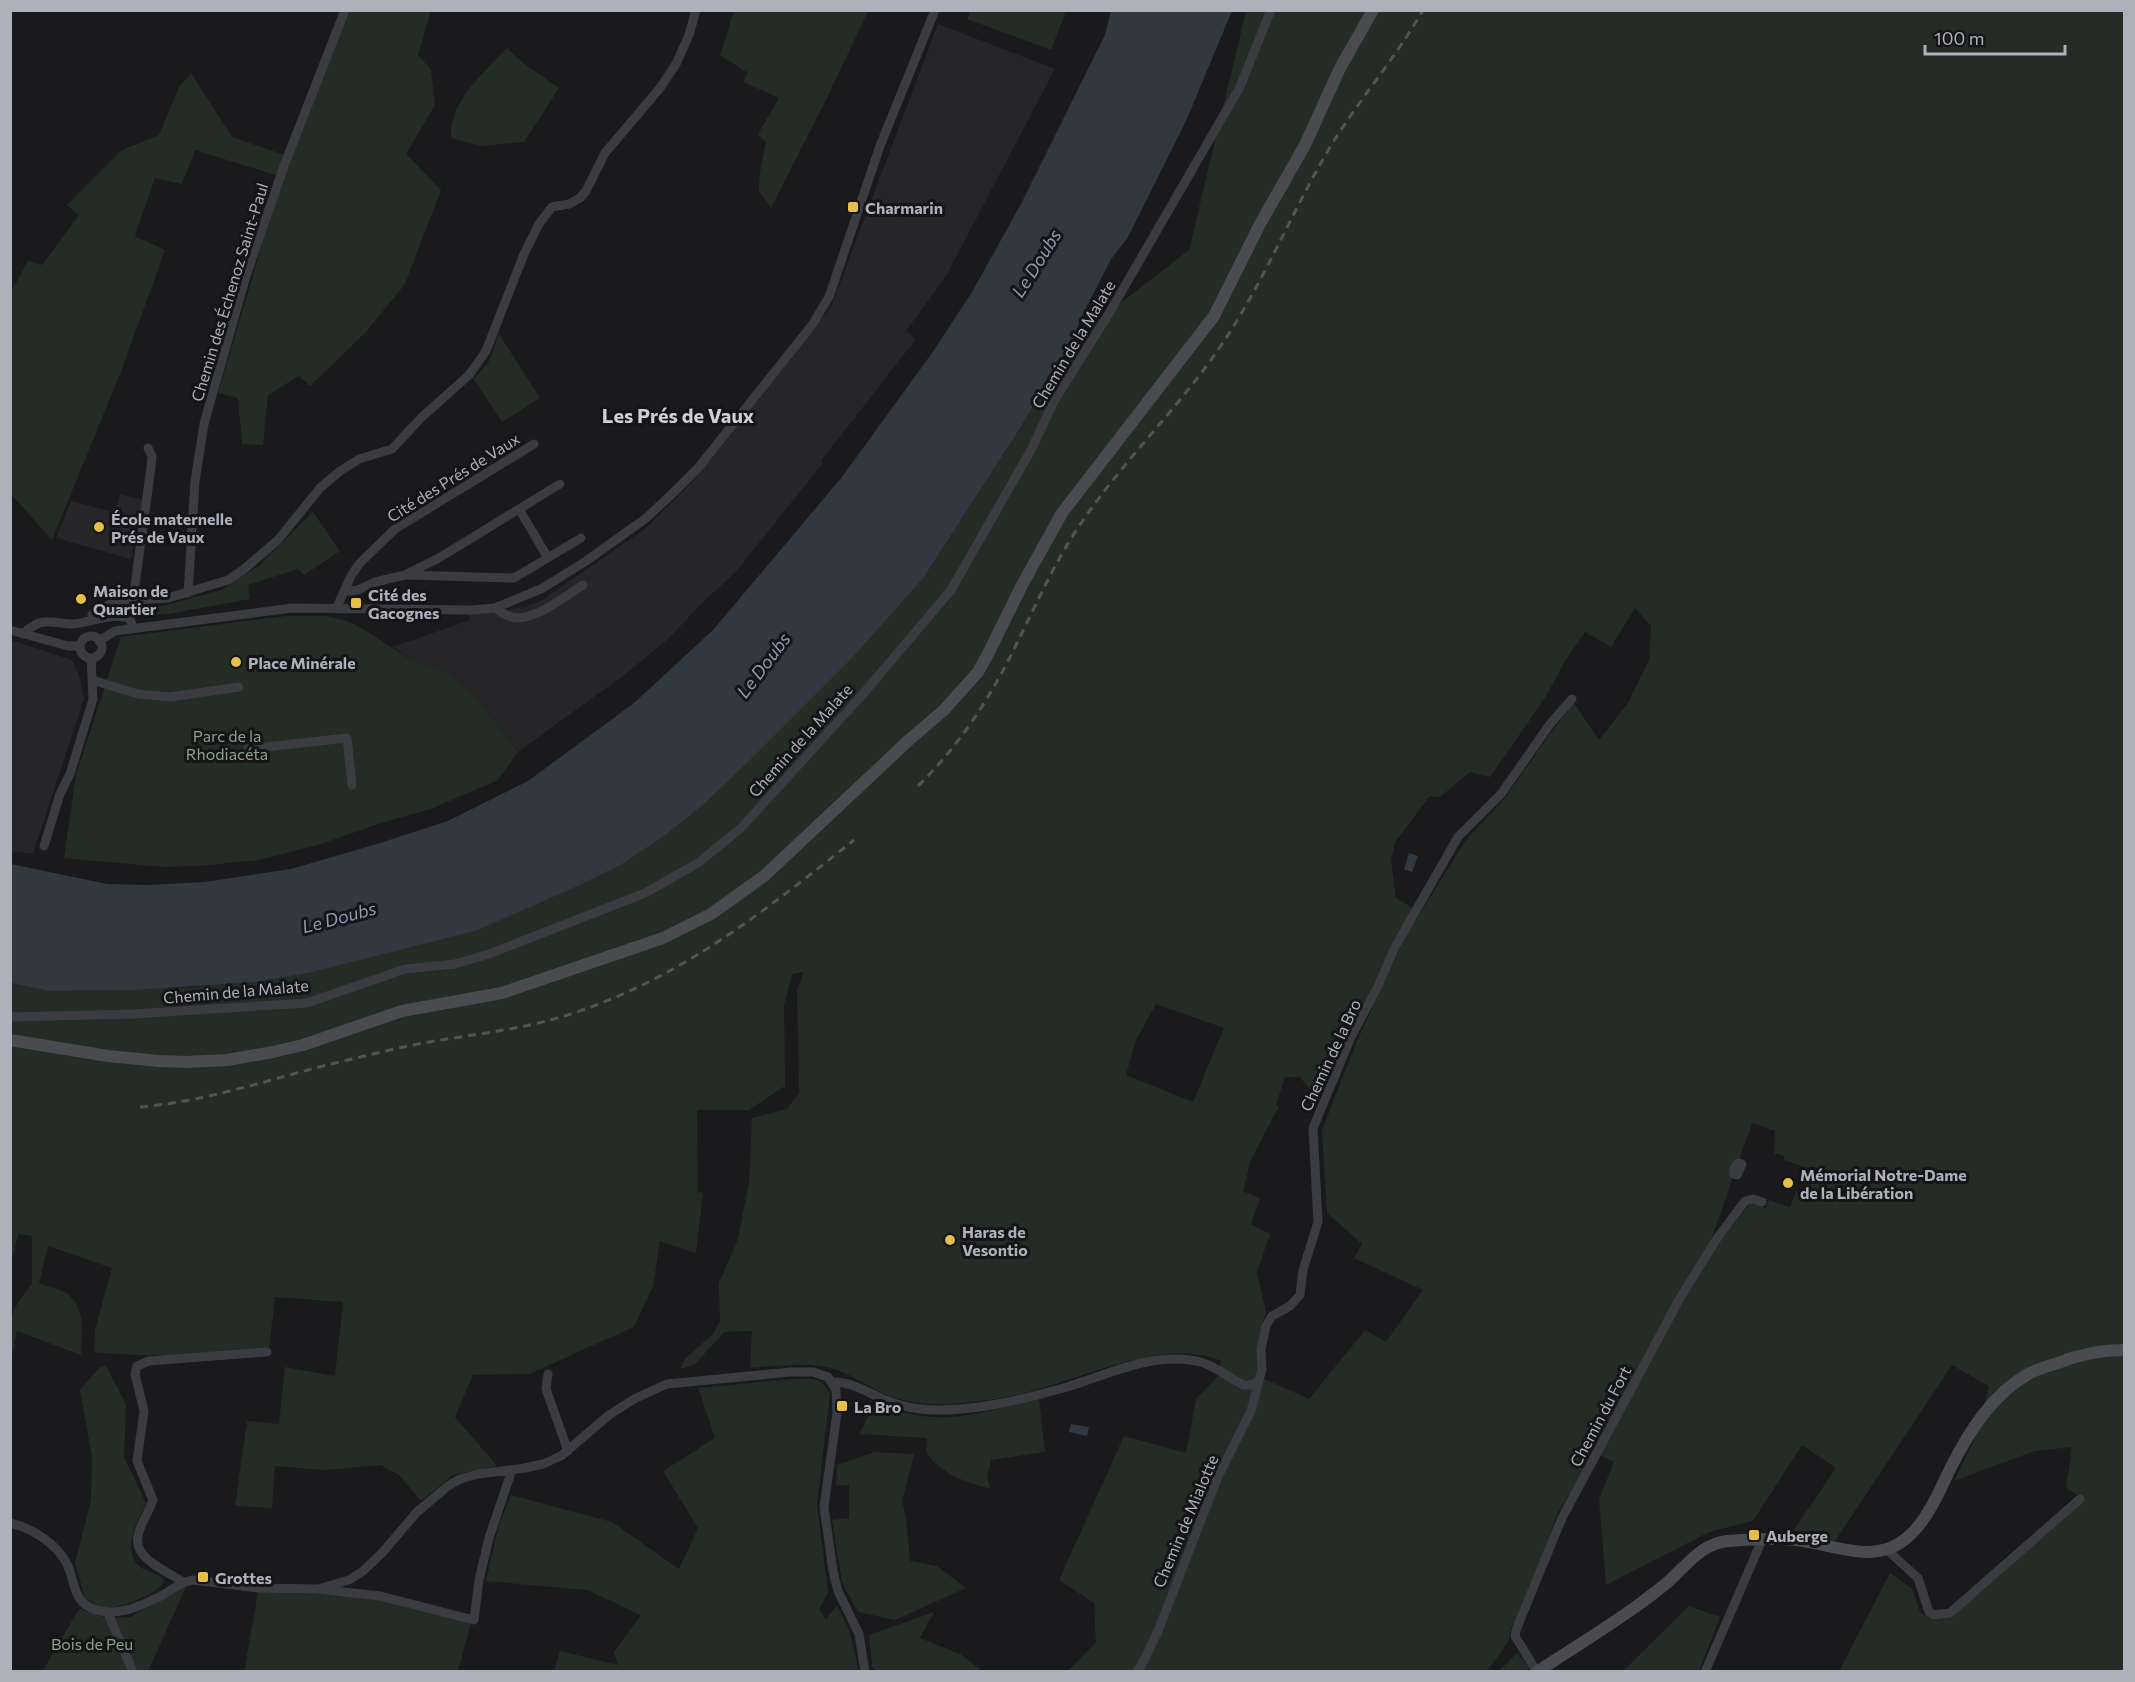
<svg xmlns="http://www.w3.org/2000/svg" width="2135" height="1682" font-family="Commissioner,sans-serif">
  <rect width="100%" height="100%" fill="#1a1a1c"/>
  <path fill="#262629" d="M938 24 1055 69 946 276 906 331 916 339 821 461 823 463 734 574 708 597 667 640 624 675 518 752 474 695 445 670 411 660 393 647 470 620 468 615 514 609 539 602 645 529 691 483 831 307Z
    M120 494 143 500 131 559 56 538 71 501 114 512Z
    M11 640 72 660 79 675 84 698 33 854 11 851Z"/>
  <path fill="#242c26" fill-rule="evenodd" d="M348 11H431L418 55 431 70 435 105 406 154 441 190 405 284 366 332 310 386 299 376 268 395 263 445 242 444 238 398 218 393 282 177 195 150 182 184 155 178 135 236 165 250 120 374 52 540 11 494V292L28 261 42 265 79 215 67 205 122 150 159 135 179 87 191 73 232 137 290 157Z
    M734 11H868L827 98 771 208 759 191 760 172 766 142 758 134 779 98 743 82 748 73 720 55Z
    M970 11V10L1066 11 1051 50 967 19Z
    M1246 11H2124V1671H1839L1890 1573 1912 1589 1920 1612 1932 1620 1952 1617 2083 1499 2066 1488 2072 1447 2035 1451 1954 1481 1978 1432 1989 1386 1952 1365 1835 1541 1793 1531 1836 1468 1802 1445 1753 1521 1709 1532 1606 1585 1599 1499 1614 1462 1595 1453 1557 1514 1530 1595 1511 1628 1508 1642 1487 1671H1068L1096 1642 1094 1603 1059 1580 1124 1436 1186 1453 1196 1399 1217 1377 1221 1361C1159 1334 1065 1389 1001 1398 960 1404 919 1410 880 1392 864 1384 850 1373 831 1368 806 1362 776 1366 750 1368L752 1331 724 1332 695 1364 680 1369 685 1359 713 1334 720 1321 719 1283 738 1239 749 1182 752 1118 787 1109 799 1093 797 990 804 972 792 974 784 1005 785 1086 749 1110H697L698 1192 703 1193 696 1253 660 1241 653 1286 634 1327 529 1374 473 1375 455 1417 497 1466 453 1475 421 1501 399 1475 381 1465 325 1470 275 1466 272 1508 235 1506 247 1421 279 1424 285 1367 335 1376 343 1302 275 1297 269 1348C211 1355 152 1358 94 1352L95 1330 112 1268 48 1246 39 1283C48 1287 63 1289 70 1296 86 1311 82 1336 81 1355L17 1331 11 1362C11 1323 5 1316 32 1284V1236L18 1234 11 1264V983L49 991 198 987 924 577 1017 433 1073 340 1189 250ZM1635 608 1651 626 1649 660 1628 703 1599 740 1574 703 1554 728 1505 798 1466 840 1404 939 1357 1041 1322 1130 1327 1213 1362 1244 1354 1258 1423 1290 1386 1342 1365 1330 1309 1399 1262 1378 1259 1334 1266 1312 1257 1272 1270 1234 1251 1224 1260 1199 1243 1191 1251 1160 1279 1106 1276 1105 1285 1077H1300L1311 1091 1327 1087 1394 939 1413 908 1396 898 1391 861 1395 842 1430 796 1440 797 1470 772 1490 777 1545 698 1565 661 1585 632 1611 647ZM1156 1004 1224 1028 1193 1102 1126 1075 1136 1040ZM1752 1123 1775 1131 1774 1153 1784 1156V1160L1804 1167 1800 1180 1805 1184 1801 1192H1796L1790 1207 1769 1200 1766 1208 1753 1204 1749 1205 1720 1242 1712 1237Z
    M507 48 523 63 559 88 524 142 481 146 451 138C449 102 484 72 507 48Z
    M499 334 540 398 502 422 474 379 489 361Z
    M313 512 340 551 304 575 298 569 248 585 250 599 168 614 140 616 133 611H121L120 606H162L221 590 260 565Z
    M286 616H326L347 621 363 629 411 660 445 670 474 695 518 752 498 780 431 809 381 823 321 844 259 860 199 866 163 867 64 858 76 775 121 637Z
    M106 1366 126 1404 124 1457 146 1503C138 1521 121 1548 139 1566 147 1573 158 1572 164 1581 159 1593 126 1606 113 1607 103 1609 94 1604 85 1598L75 1563 91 1500 92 1457 80 1390 99 1368Z
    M794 1379C812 1379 821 1376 830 1394L817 1504 828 1592 819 1610 826 1619 837 1605 849 1630 859 1671H554L560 1651 618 1665 614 1652 641 1615 587 1590 486 1581 498 1528 511 1495 612 1522 679 1569 698 1528 663 1471 715 1438 698 1388Z
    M1039 1398 1045 1452 991 1460 987 1476 990 1488C972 1486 929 1469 926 1448 926 1444 927 1441 927 1438L859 1434 875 1404C894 1410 913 1416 934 1417 969 1419 1005 1407 1039 1398Z
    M874 1452 914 1454 902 1501 906 1516 910 1561 937 1566 966 1588 895 1620 858 1612 842 1582 832 1520 849 1518V1485L836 1486 837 1465Z
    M186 1587 148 1671 42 1672 79 1609 107 1618 130 1617Z
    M258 1592H309L385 1599 471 1623 458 1671 244 1672Z
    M1689 1606 1720 1617 1699 1671H1623Z
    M934 1612 920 1638 960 1654 983 1671H876L872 1667 869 1635Z
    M1517 1653 1529 1667 1528 1671 1501 1672 1500 1670Z"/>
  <path fill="#313840" d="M1111 11H1232L1186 121 1127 239 1111 259 1081 318 1073 340 1017 433 924 577 853 657 751 759 705 803 664 836 622 864 569 890 475 931 308 973 255 982 134 990 49 991 11 983V864L107 884 148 885 205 882 291 869 377 844 448 821 528 781 634 703 713 630 842 477 932 353 972 292 1022 202 1105 35Z
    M1409 853 1418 856 1412 872 1404 869Z
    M1071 1424 1089 1427 1087 1436 1069 1432Z"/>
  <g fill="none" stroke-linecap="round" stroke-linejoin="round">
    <path stroke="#3b3c41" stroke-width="9" d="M519 509 548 558
      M408 575 514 578 581 538
      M344 592 358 590 375 582 405 575 439 558 560 484
      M188 593 195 481 204 424 211 399 246 276 284 166 345 10
      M133 600 151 467 152 456 148 448
      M495 608C502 613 509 618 517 618 540 617 564 597 583 585
      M336 609 351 576 359 564 395 529 534 444
      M93 619 92 615 95 611 117 601 168 598 228 580 243 570 278 540 320 488 340 471 359 459 392 449 422 417 469 375 486 351 524 254 539 224 552 207 569 204 580 198 586 191 605 153 660 88 676 64 689 35 696 10
      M10 630 68 646H80
      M23 634C28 629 32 626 39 623 49 620 62 624 73 624 90 623 114 611 130 619L133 628
      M80 647a11 11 0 1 1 22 0a11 11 0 1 1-22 0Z
      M99 641 115 631 292 608 472 610 495 608 543 588 586 561 645 519 672 494 698 468 812 325 829 297 880 146 935 10
      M92 680 138 694 170 697 239 687
      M248 749 347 738 352 785
      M44 846 60 794 70 774 93 699 91 658
      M10 1017 133 1014 307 1003 405 969 455 964 489 954 645 893 698 863 741 828 863 694 951 590 1031 450 1054 401 1108 315 1240 87 1271 10
      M1738 1163 1742 1164 1737 1175 1734 1174V1168Z
      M548 1374 546 1389 568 1451
      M833 1382C854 1382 869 1394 888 1401 903 1407 921 1410 937 1410 981 1410 1025 1399 1067 1387 1110 1374 1157 1349 1204 1363 1218 1368 1230 1379 1244 1385H1251L1259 1381
      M10 1523C31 1527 56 1544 66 1562 75 1579 72 1599 91 1608 115 1618 139 1607 161 1596 172 1590 180 1582 193 1580L258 1588 318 1589 380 1596 474 1620 479 1580 489 1538 512 1470
      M1887 1550 1918 1578 1929 1612 1933 1615 1950 1613 2080 1499
      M183 1582C167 1571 133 1559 138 1536 140 1524 149 1512 153 1500L137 1461 144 1411 135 1374 137 1366 149 1361 267 1352
      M318 1589 349 1580 363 1571 382 1553 417 1512 448 1486 460 1479 478 1474 525 1468 543 1464 561 1456 609 1415 636 1398 667 1384 791 1372H813L828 1377 836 1390 837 1413 824 1507 833 1571 838 1591 859 1634 865 1672
      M108 1613 133 1672
      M1136 1672 1141 1666 1158 1631 1217 1479 1251 1411 1262 1369 1261 1349 1266 1326 1272 1316 1290 1306 1300 1295 1303 1270 1318 1222 1313 1128 1351 1037 1377 988 1395 947 1458 837 1501 794 1550 724 1572 699
      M1537 1672 1515 1636 1516 1630 1562 1518 1680 1298 1716 1240 1745 1201 1753 1199 1762 1202
      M1705 1672 1762 1540"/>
    <path stroke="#4a4b51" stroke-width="12" d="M10 1040 108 1056 159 1061 186 1062 227 1060 273 1052 303 1045 402 1011 502 993 663 938 711 914 764 876 909 740 944 710 978 672 988 654 1022 585 1062 513 1214 316 1260 224 1305 145 1340 68 1373 10
      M1538 1671C1572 1649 1608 1627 1641 1603 1650 1596 1660 1589 1669 1581 1687 1565 1702 1543 1728 1541 1750 1539 1774 1538 1796 1540 1835 1544 1875 1567 1909 1536 1928 1519 1940 1490 1951 1467 1970 1430 1992 1395 2028 1374 2037 1369 2048 1366 2058 1363 2080 1354 2101 1350 2124 1350"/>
    <path stroke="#53545a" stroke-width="3" stroke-dasharray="8 6" stroke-linecap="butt" d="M918 786C959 746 991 697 1016 645 1034 609 1050 572 1072 537 1114 470 1173 415 1218 350 1261 288 1289 218 1326 154 1355 104 1394 61 1423 10
      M140 1107C212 1101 281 1075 352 1059 374 1054 396 1048 418 1044 466 1035 514 1031 561 1017 675 983 762 913 854 840"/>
  </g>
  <g fill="#e7be48" stroke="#151517" stroke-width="2">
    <rect x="847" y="201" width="12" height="12" rx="3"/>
    <circle cx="99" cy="527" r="6"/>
    <circle cx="81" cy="599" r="6"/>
    <rect x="350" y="597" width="12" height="12" rx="3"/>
    <circle cx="236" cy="662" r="6"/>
    <circle cx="1788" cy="1183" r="6"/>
    <circle cx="950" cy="1240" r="6"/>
    <rect x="836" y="1400" width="12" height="12" rx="3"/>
    <rect x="1748" y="1529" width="12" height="12" rx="3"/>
    <rect x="197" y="1571" width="12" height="12" rx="3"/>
  </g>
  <g text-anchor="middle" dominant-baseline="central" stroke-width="6" stroke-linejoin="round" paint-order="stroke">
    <g font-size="16" font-weight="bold" fill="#aeb1bb" stroke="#151517" text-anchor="start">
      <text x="865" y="207">Charmarin</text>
      <text x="111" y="518">École maternelle<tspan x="111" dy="18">Prés de Vaux</tspan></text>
      <text x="93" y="590">Maison de<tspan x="93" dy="18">Quartier</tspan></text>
      <text x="368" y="594">Cité des<tspan x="368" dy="18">Gacognes</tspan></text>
      <text x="248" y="662">Place Minérale</text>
      <text x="1800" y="1174">Mémorial Notre-Dame<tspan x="1800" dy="18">de la Libération</tspan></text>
      <text x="962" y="1231">Haras de<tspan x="962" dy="18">Vesontio</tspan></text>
      <text x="854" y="1406">La Bro</text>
      <text x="1766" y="1535">Auberge</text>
      <text x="215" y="1577">Grottes</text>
    </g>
    <g font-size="16" fill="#aeb1bb" stroke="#151517">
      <text transform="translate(229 292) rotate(-73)">Chemin des Échenoz Saint-Paul</text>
      <text transform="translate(1073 344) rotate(-59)">Chemin de la Malate</text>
      <text transform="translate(453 477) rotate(-32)">Cité des Prés de Vaux</text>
      <text transform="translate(800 740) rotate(-48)">Chemin de la Malate</text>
      <text transform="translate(236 991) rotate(-5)">Chemin de la Malate</text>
      <text transform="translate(1330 1055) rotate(-65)">Chemin de la Bro</text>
      <text transform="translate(1600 1416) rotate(-62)">Chemin du Fort</text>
      <text transform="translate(1185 1521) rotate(-67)">Chemin de Mialotte</text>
    </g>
    <g font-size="16" fill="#86a48a" stroke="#151517">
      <text x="227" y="735">Parc de la<tspan x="227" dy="18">Rhodiacéta</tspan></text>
      <text x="92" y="1643">Bois de Peu</text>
    </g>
    <g font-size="18" font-style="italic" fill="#879bb3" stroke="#151517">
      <text transform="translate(1036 263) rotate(-58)">Le Doubs</text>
      <text transform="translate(763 665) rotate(-53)">Le Doubs</text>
      <text transform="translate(339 917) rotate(-15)">Le Doubs</text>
    </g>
    <g font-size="20" font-weight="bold" fill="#ced0d7" stroke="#151517">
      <text x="678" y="415">Les Prés de Vaux</text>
    </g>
  </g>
  <rect width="2135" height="1682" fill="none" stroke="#aeb1bb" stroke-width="24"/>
  <path d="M1925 45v9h140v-9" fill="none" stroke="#aeb1bb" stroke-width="3"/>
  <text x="1934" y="45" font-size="18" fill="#aeb1bb" stroke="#151517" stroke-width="4.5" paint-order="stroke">100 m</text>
</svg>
